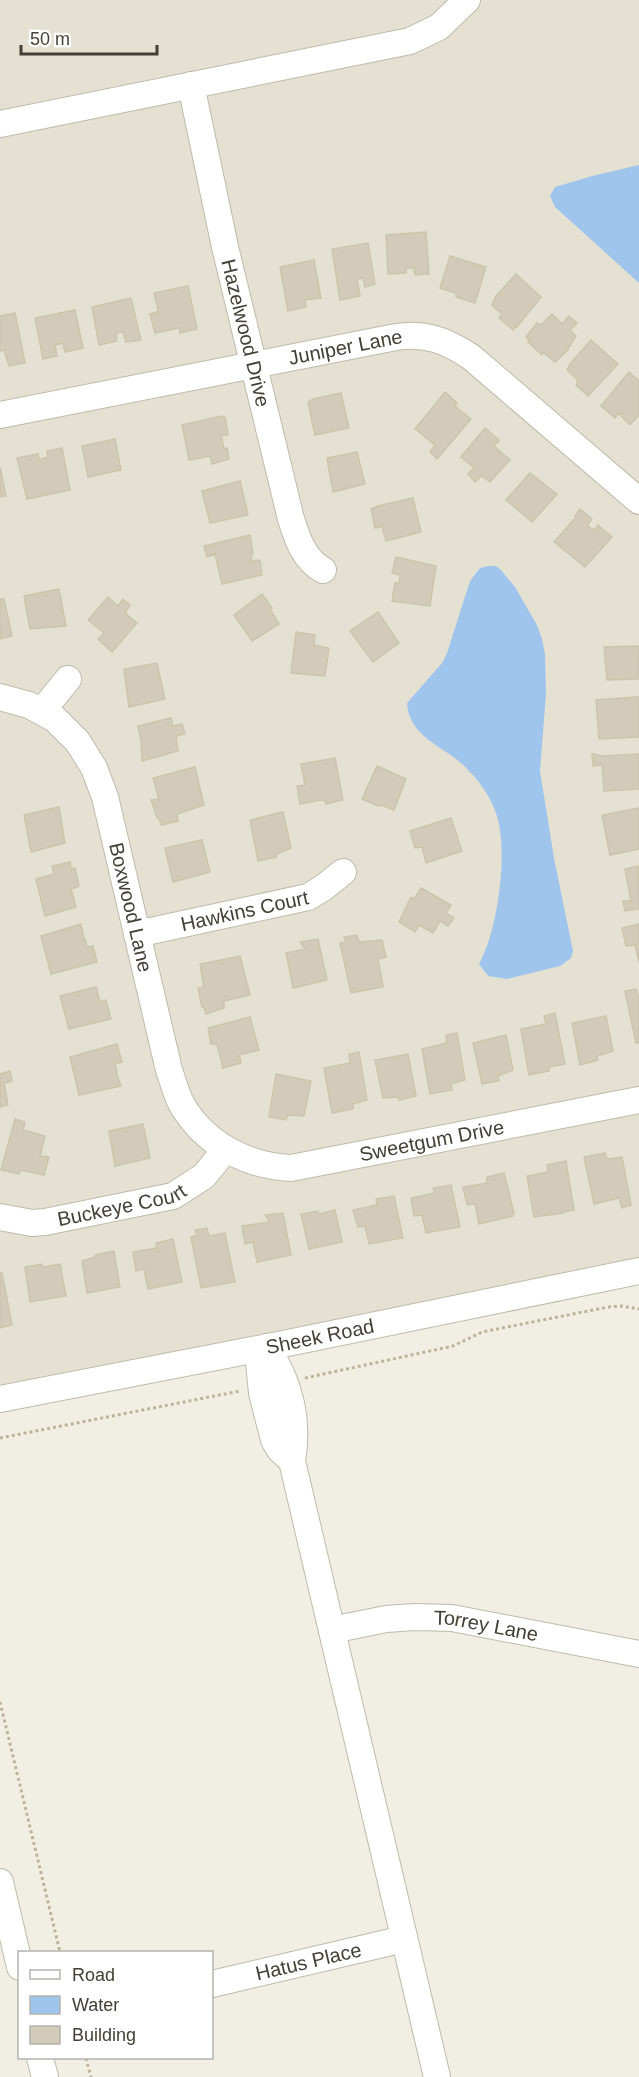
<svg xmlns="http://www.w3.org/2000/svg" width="639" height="2077" font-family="Arial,sans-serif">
  <rect width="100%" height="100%" fill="#f1efe3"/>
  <path fill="#e5e1d2" d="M0 0H639V1267L0 1387Z"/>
  <path fill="#a0c5ed" d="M639 165V283L555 207 550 196 555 187 592 176Z
    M488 566H496L501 570 515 587 537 625 542 639 545 654 546 694 540 771 554 858 573 951 571 958 560 966 507 979 488 976 479 964C498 931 509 850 496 813 491 798 480 782 469 771 449 747 409 740 407 703L442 663 447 653 470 581 480 568Z"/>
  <path fill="#d2cbb9" stroke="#cdc4ad" stroke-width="1.5" d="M426 232 429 274 415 275 414 268H406V273L388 274 386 235Z
    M368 243 375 284 365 287 363 278 357 279 360 296 340 300 332 249Z
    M450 256 486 267 475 303 456 297V293L440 288Z
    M314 260 321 298 305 300 306 307 288 311 280 267Z
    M516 274 541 297 517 327 516 326 513 330 499 318 502 314 492 305 496 296Z
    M188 286 197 329 180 333 179 328 155 333 150 314 157 312 158 310 154 293Z
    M131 298 141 340 126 342 123 332 116 333 117 341 99 345 92 307Z
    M75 310 83 348 65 352 63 343 55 345 57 356 43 359 35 318Z
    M15 313 25 363 9 366 4 350 0 351V316Z
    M552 314 562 324 569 316 577 323 570 330 576 336 567 350H568L555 362 543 352 542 355 528 342 529 340 526 337 537 323 541 325Z
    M591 340 618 364 588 396 576 385 578 380 567 370 570 364Z
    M629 372 639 381V415L630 425 618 413 615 418 601 406Z
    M445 392 457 403 455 406 471 419 437 459 430 452 435 445 415 429Z
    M341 393 349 428 315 435 308 402 313 399Z
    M221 416 225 417 228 435H221L224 449 227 448 229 459 212 464 210 456 189 460 182 425Z
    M485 428 499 440 494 446 510 460 490 482 482 476 475 482 468 474 474 468 461 457Z
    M115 439 121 470 88 477 82 446Z
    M62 448 70 490 27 499 17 458 38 454 39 460 48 457 47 451Z
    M357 452 365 484 333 492 327 458Z
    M0 467 6 496 0 497Z
    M530 473 557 494 532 522 506 500Z
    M240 481 248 515 210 523 202 491Z
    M413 498 421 532 386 541 382 526 375 528 371 509 378 506Z
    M580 509 592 519 587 526 594 530 598 525 612 537 585 567 554 542 576 517 575 516Z
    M250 535 253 554H251L252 561 260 560 262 575 222 584 215 554 207 557 204 546Z
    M396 557 436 566 430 606 392 601 395 583H399L400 575 392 573Z
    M59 589 66 626 30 629 24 596Z
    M262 594 272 608 270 609 279 624 252 641 234 615Z
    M108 597 118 606 123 599 130 605 125 613 137 623 112 652 98 639 104 633 88 620Z
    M0 599H4L12 636 0 639Z
    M378 612 399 643 373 662 350 631Z
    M296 632 315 635 314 645 329 648 325 676 291 673Z
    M638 646 639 679 607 680 604 647Z
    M157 663 165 699 129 707 124 669Z
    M636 697H639V737L599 739 596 700Z
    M171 718 173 726 182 724 185 734 176 736 178 751 142 761 141 741 138 726Z
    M592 754 603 756 639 754V789L604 791 602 765 593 766Z
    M335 758 343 800 326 804 325 801 322 800 300 804 297 786 305 785 301 764Z
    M377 766 406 779 394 810 381 805 378 806 362 799Z
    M195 767 204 805 177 814 178 821 161 825 159 818H157L151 800 159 799 153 778Z
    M59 807 65 843 31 852 24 815Z
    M639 808V849L610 855 602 815Z
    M283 812 291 848 277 854 276 857 258 861 250 820Z
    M451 818 462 851 426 863 422 847 415 848 410 831Z
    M202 840 210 872 173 882 165 848Z
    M70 862 71 869 75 868 79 886 71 889 76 907 45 916 36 879 54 874 52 866Z
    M638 866 639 909 625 911 623 901H631L625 869Z
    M421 888 451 905 446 913 454 918 448 926 440 921 433 933 419 925 415 932 399 922 411 897 414 899Z
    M81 924 84 940 85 939 87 947 93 946 97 962 51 974 41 936Z
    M639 924V962L635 945 626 946 622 928Z
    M357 935 359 942 382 940 386 957 378 959 383 987 351 993 340 943 346 942 344 937Z
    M318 939 327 980 293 988 286 953 305 949 300 942Z
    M240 956 250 995 224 1001V1008L206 1014 204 1007H202L198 988 204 987 200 964Z
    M96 987 100 1002 106 1000 111 1019 69 1029 60 996Z
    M636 989 639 998V1043H636L625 991Z
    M555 1013 565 1064 549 1067V1071L529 1075 521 1029 546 1024 544 1016Z
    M606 1016 613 1051 597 1056 598 1060 580 1065 572 1023Z
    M250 1017 259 1050 239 1055 241 1063 223 1068 217 1044H211L208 1028Z
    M457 1033 465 1080 451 1084 452 1090 430 1094 422 1049 447 1043 446 1035Z
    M506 1035 513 1070 498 1076 499 1081 482 1084 473 1043Z
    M117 1044 122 1062 115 1064 117 1072H116L121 1086 79 1095 70 1057Z
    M359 1052 367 1100 353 1104V1109L332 1113 324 1068 350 1063 349 1054Z
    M408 1054 416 1096 399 1100 398 1097 383 1098 375 1060Z
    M10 1071 12 1081 4 1083 8 1105 0 1107V1074Z
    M276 1074 311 1081 304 1116 288 1115 286 1120 269 1117Z
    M15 1119 25 1122 23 1130 45 1136 40 1156 49 1157 44 1175 21 1170 19 1174 1 1170Z
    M143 1124 150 1158 115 1166 109 1131Z
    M605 1153 607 1159 622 1157 631 1205 622 1208 619 1198 594 1204 584 1157Z
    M566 1161 574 1210 563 1212V1213L534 1217 527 1176 548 1172 547 1165Z
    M504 1173 514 1213 513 1216 479 1224 475 1204 467 1205 463 1187 487 1183V1177Z
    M451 1185 460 1227 426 1233 422 1215 414 1216 411 1198 435 1193 433 1188Z
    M394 1196 403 1238 369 1244 365 1226 358 1227 353 1210 377 1205 376 1199Z
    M335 1210 342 1242 309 1249 301 1214 318 1211 319 1214Z
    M283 1213 291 1255 257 1262 253 1242 245 1244 242 1226 270 1222 265 1215Z
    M207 1228 209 1236 225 1233 235 1282 201 1288 191 1237 197 1235 195 1230Z
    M173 1239 182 1282 148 1289 144 1269 136 1271 133 1252 157 1248 156 1243Z
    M114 1251 120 1287 87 1293 82 1261 95 1257V1255Z
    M42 1264 43 1267 60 1264 66 1296 30 1302 25 1267Z
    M0 1273H2L12 1325 0 1328Z"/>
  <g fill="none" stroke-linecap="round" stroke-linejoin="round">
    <g stroke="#bfbaa9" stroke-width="28">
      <g id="minor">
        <path id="s1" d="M191 85 225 247 291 519C297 538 304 560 323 570"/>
        <path d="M0 124 410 41 439 27 467 0"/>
        <path id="s2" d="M0 415 396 337C425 332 447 341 471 357L639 501"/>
        <path id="s3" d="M0 697 29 705 55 719 78 742 94 768 105 797 169 1070C173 1081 176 1094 182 1105 205 1144 247 1166 291 1168L639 1100"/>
        <path d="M42 711 68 679"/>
        <path id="s4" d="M137 934 308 897 323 888 343 872"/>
        <path id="s5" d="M0 1217 32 1223 45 1222 173 1196 204 1176 226 1149"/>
        <path id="s6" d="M0 1399 278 1345 639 1271"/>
        <path d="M292 1461 280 1450 274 1440 262 1393 259 1363 266 1347C290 1381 299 1421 292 1461L437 2077"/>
        <path id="s7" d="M332 1630 386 1619 415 1617 452 1618 639 1654"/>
        <path d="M0 1882 20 1967"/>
        <path id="s8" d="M212 1984 404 1939"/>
        <path d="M40 2058 45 2077"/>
      </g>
    </g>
    <path stroke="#bdb498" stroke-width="3" stroke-dasharray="3 3" stroke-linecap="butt" d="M305 1378 453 1346 482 1332 608 1307 622 1306 639 1309
      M0 1438 240 1391
      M0 1702 60 1952
      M86 2058 91 2077"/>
    <use href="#minor" stroke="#fff" stroke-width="26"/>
  </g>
  <g text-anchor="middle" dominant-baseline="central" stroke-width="4.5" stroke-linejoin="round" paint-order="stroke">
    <g font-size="20" fill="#433f34" stroke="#fff">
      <text stroke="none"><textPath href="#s1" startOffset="254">Hazelwood Drive</textPath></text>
      <text stroke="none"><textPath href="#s2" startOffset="352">Juniper Lane</textPath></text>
      <text stroke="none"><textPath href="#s3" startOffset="267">Boxwood Lane</textPath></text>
      <text stroke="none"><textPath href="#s4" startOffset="110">Hawkins Court</textPath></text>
      <text stroke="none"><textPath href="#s3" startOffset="746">Sweetgum Drive</textPath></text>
      <text stroke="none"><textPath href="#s5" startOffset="124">Buckeye Court</textPath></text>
      <text stroke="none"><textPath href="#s6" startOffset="326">Sheek Road</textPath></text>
      <text stroke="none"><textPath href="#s7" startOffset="156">Torrey Lane</textPath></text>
      <text stroke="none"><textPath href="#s8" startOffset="99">Hatus Place</textPath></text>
    </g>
  </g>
  <rect x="18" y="1951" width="195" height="108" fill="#ffffff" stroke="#b4b2ae" stroke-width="1.5"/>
  <rect x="30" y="1970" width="30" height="9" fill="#ffffff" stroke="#b4b2ae" stroke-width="1.5"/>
  <text x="72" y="1981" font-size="18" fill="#433f34">Road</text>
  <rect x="30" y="1996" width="30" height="18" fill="#a0c5ed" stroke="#b4b2ae" stroke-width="1.5"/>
  <text x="72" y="2011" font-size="18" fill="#433f34">Water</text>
  <rect x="30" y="2026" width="30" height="18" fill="#d2cbb9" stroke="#b4b2ae" stroke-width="1.5"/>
  <text x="72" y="2041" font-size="18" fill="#433f34">Building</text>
  <path d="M21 45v9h136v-9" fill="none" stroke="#433f34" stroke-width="3"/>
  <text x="30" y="45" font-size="18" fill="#433f34" stroke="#ffffff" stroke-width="4.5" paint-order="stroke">50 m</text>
</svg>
